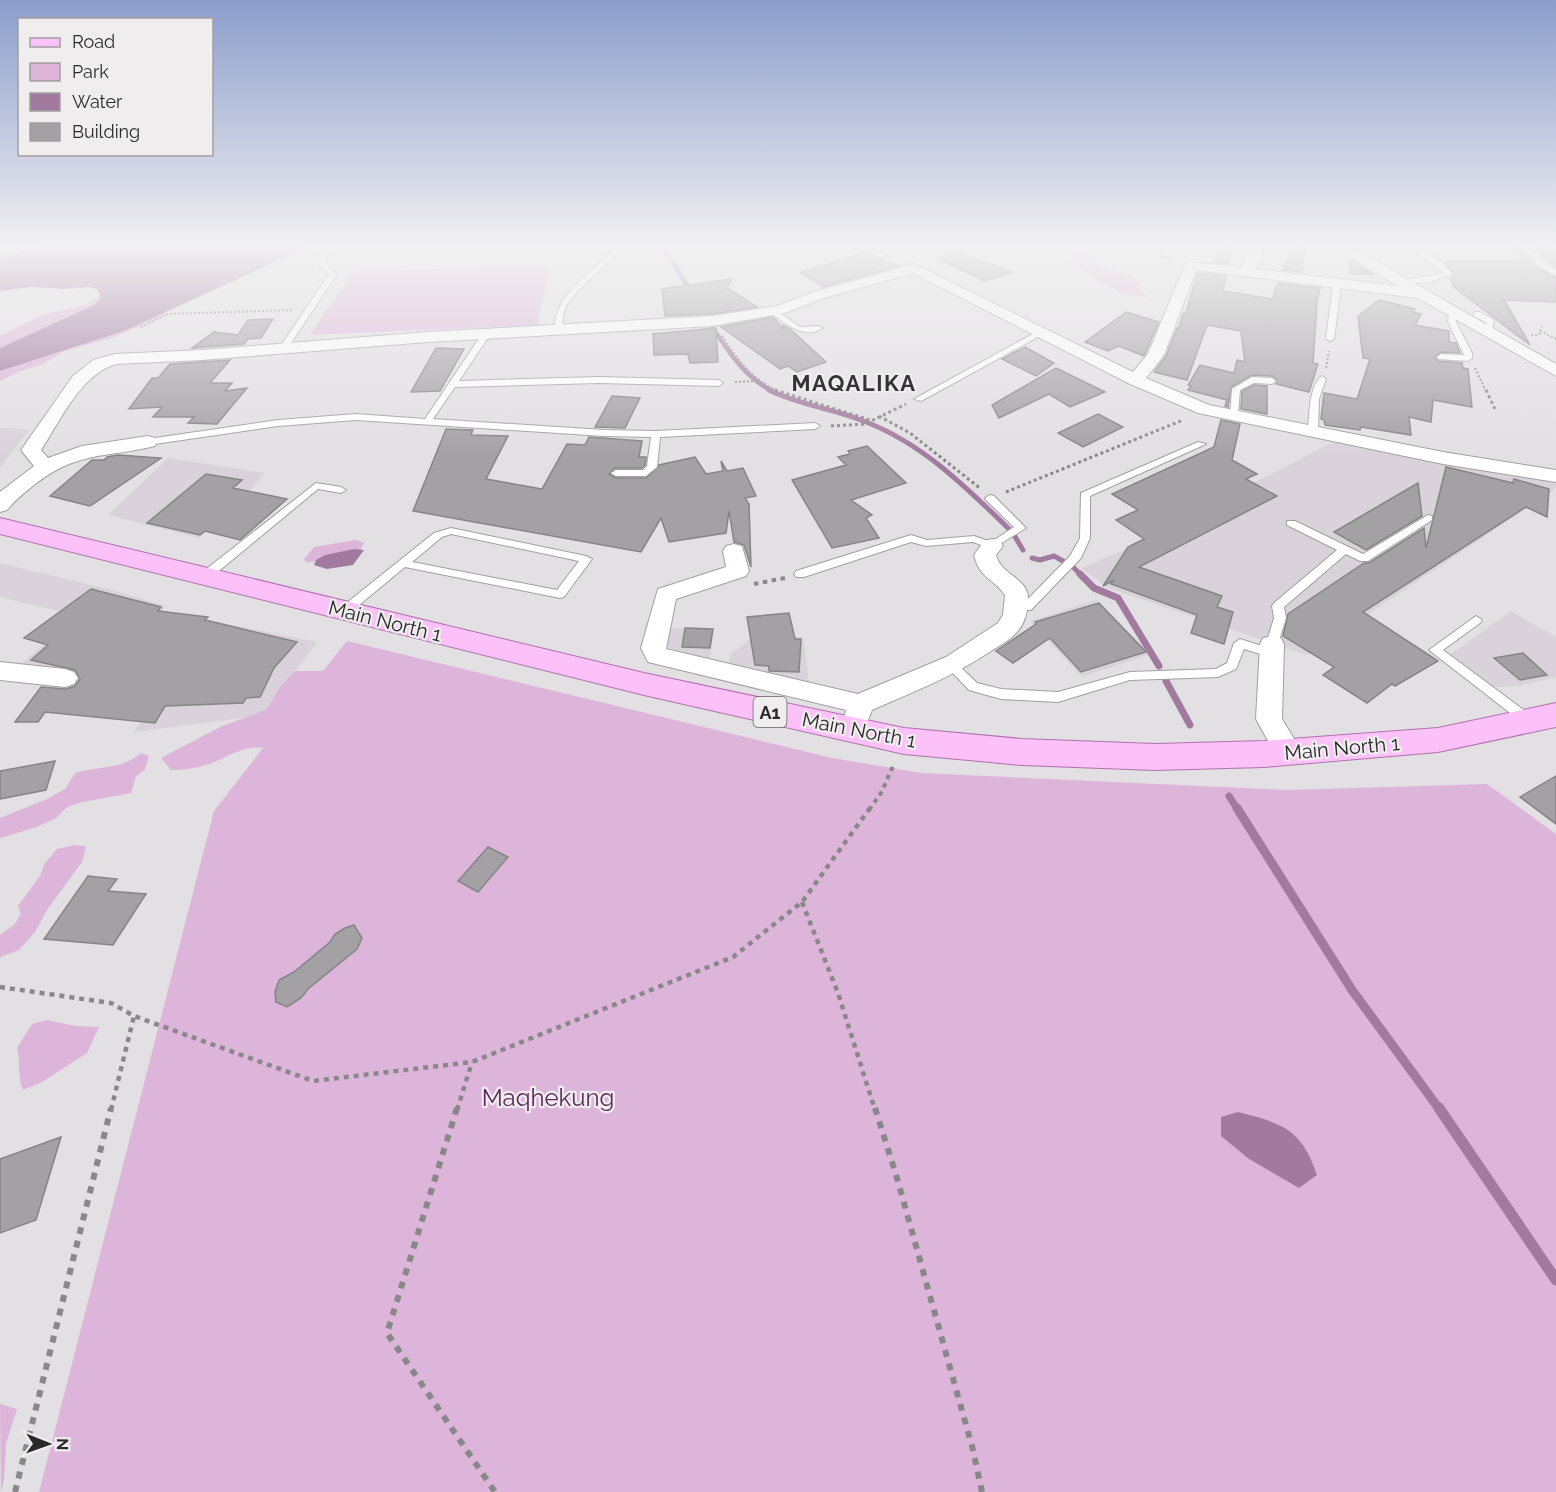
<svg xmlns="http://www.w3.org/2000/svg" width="1556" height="1492" font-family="Raleway,sans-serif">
  <rect width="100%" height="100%" fill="#e2e0e2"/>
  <path fill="#dad2da" d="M0 428 30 429 0 468Z
    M1339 439 1446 465 1556 482V486L1551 492 1307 655 1108 588 1081 568 1141 543 1142 540Z
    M168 458 265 473 232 511 199 538 108 515Z
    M0 563 112 590 166 606 107 675 18 666 78 616 0 597Z
    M1096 600 1151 654 1082 677 1030 621Z
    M1511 611 1556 637V677L1519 686 1494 687 1450 655Z
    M208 620 317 642 263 715 134 732 162 688 179 652Z
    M665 628 713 629 710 659 662 646Z
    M803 637 809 682 729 664 730 655 751 638Z"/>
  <path fill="#ddb5da" d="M1075 246H1083L1094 264 1131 276 1139 282 1137 288 1147 297 1120 293 1106 283 1095 280 1093 276 1066 264 1078 259Z
    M550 266 537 325 310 335 353 271Z
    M100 295 101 298 94 305 0 348V336L42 315 86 305Z
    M165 311 164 316 112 338 65 351 43 364 18 372 0 381V371L27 361 36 355Z
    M356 540 364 543 360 550 354 549 307 563 304 559 314 547Z
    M347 641 832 758 921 773 1287 790 1487 784 1556 834V1492H39L214 811 263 748C242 745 228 758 209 764 197 768 184 770 171 770L161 758 222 726 266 710 281 686 295 671H323Z
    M141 753 149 756 145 770 136 776 131 793 78 803 66 808 56 818 37 827 0 838V818L47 799 65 789 75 773C98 766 122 770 141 753Z
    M74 845 86 846 82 862 47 910 35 932 19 950 0 957V935L15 924 21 913 18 906 40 876 45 863 57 849Z
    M47 1020 75 1026 99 1027 87 1053 42 1082 23 1090C17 1076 21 1062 17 1048L32 1024Z
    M0 1404 17 1409 6 1444 4 1480 1 1492Z"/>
  <path fill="#a27aa0" d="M43 246H310L124 331 0 371V348L94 305 101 298 98 290 90 287 63 289 31 287 0 291V257Z
    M354 549 364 550 353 565 327 569 314 565 316 560 325 555Z
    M1238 1112C1282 1123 1302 1129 1317 1175L1299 1188 1249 1159 1221 1136V1117Z"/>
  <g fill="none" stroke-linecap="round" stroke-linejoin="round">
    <path stroke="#a27aa0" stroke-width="4.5" d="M663 246 691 292
      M710 324C729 351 742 375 772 391"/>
    <path stroke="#a27aa0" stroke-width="5" d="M769 390C799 405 835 409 866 422 923 444 966 487 1009 529
      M1014 535 1023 550
      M1032 558 1040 560 1054 556 1063 561
      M1073 567 1081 575"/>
    <path stroke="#a27aa0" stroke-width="7" d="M1080 574 1094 588 1118 598 1159 666
      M1166 681 1190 725
      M1229 796 1238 810"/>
    <path stroke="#a27aa0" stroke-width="9" d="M1237 808 1352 990 1440 1110"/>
    <path stroke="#a27aa0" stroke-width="11" d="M1439 1108 1556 1280"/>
  </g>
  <path fill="#a3a1a3" stroke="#868486" stroke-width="1.5" d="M1226 246H1233L1229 264 1215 262Z
    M1293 246H1305L1302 272 1283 270Z
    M1511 246H1520L1535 266 1556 278V302L1504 300 1530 345 1454 287 1450 277 1455 274 1444 262H1524Z
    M1532 246H1548L1556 253V268Z
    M946 247 1012 272 985 281 940 260Z
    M866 252 899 266 823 287 800 272Z
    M1349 259 1373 274H1351Z
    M1197 273 1226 276 1223 291 1272 299 1278 283 1320 288 1317 302 1313 363 1318 364 1309 392 1276 384 1277 379 1272 376 1252 375 1231 387 1228 407 1225 406 1227 400 1188 390 1191 386 1188 385 1200 365 1234 373 1237 360 1245 362 1241 331 1207 325 1187 380 1154 372 1166 356 1177 328H1179L1183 313H1186Z
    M732 279 727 288 757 307 712 314 665 316 662 289Z
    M1379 300 1415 309 1413 312 1421 314 1415 325 1449 331V342L1456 343 1460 353 1441 352 1435 358 1438 361 1462 363 1463 368 1468 369 1472 407 1433 400 1431 422 1409 417 1411 435 1361 427 1360 430 1325 425 1324 420 1321 419 1324 393 1357 399 1370 359 1363 358 1358 316Z
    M1126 312 1159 322 1144 356 1119 346 1108 351 1085 342Z
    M773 317 783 328V325L789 328 826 362 797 372 788 366 780 369 721 327Z
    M273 319 261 338 248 339 244 344 192 348 214 332 238 335 248 320Z
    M716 328 718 362 690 363 688 354 654 355 653 334Z
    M1025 347 1054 363 1036 376 1002 359Z
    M436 348 464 349 440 391 411 392Z
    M230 360 210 383H232L225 391 247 388 217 424 188 423 194 417H153L162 407 129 409 152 378H158L170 364Z
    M1056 368 1105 392 1070 407 1049 394 999 418 992 405Z
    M1254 385 1267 386V414L1241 409 1242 391Z
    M612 396 640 398 625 428 595 427Z
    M1098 414 1123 427 1083 447 1058 433Z
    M1221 420 1240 424 1232 460 1257 474 1246 479 1277 496 1139 567 1222 596 1217 607 1233 612 1224 644 1191 633 1197 615 1111 584 1114 580 1103 586 1128 547 1144 539 1116 520 1138 510 1112 494 1214 447Z
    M446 429 473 430 471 435 508 436 486 479 542 489 567 444 585 445 589 437 642 441 639 457H646L645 465 642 468H615L609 474 616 478H646L659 465 695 457 706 474 723 471 721 461 727 471 743 468 756 496 745 498 749 504 751 567 744 545 734 542 729 511 726 533 669 542 661 518 641 552 413 511Z
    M867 446 906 483 851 500 872 515 866 518 879 538 832 548 792 480 846 465 838 457 850 454 848 451Z
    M118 455 161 458 90 506 50 496 92 460H104L107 457Z
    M1446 467 1513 483 1514 479 1549 489 1547 517 1526 507 1363 612 1438 661 1395 686 1392 684 1367 703 1323 675 1334 667 1283 636 1288 614 1364 563H1369L1424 528 1426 548Z
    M206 474 242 480 233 488 287 499 240 540 205 531 200 535 147 523Z
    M1418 483 1422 516 1366 550 1334 532Z
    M91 589 161 607 158 611 208 617 205 620 297 642 274 668 260 697 246 698 243 703 165 706 155 723 45 712 38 722H15L41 687 66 689 75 686 80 679 75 670 31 660 48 645 24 638Z
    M1099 603 1146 652 1081 672 1050 638 1013 663 996 651 1036 624 1035 622Z
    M789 613 795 639H801L799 672 769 671V666L755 665 747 617Z
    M685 628 713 629 710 648 682 647Z
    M1523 653 1547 675 1520 680 1494 658Z
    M55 761 46 790 0 799V771Z
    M1556 776V824L1520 797Z
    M488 847 508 857 478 892 458 881Z
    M88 876 117 879 108 891 146 894 113 945 44 939Z
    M354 925 362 938 357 949 308 989 301 998 287 1007 276 1002 275 992 279 980 294 972 330 942 335 934 345 928Z
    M61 1137 36 1220 0 1233V1159Z"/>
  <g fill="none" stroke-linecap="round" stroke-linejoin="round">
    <g stroke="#a19fa1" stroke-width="2">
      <path id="lane" d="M332 246H340L325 257 327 265 337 274 285 352H279L278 350 329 274 320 266 317 256Z
        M617 246H624C610 264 570 292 564 312 562 317 563 325 563 331L556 333C548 297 597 270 617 246Z
        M1409 246C1425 246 1442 262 1453 274L1430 282 1401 284 1400 282C1410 277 1431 277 1444 273Z
        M1522 246H1529L1543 261 1556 271V276L1537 265Z
        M1337 283 1341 285 1334 339 1330 341 1326 339 1333 285Z
        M774 309 800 327 819 326 823 328C804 340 786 324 771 313L770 311Z
        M1474 312H1480L1494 320 1493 327 1482 330 1481 328 1487 323 1474 316Z
        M1461 313 1465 315 1456 318V322L1472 353V358L1468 361 1438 359 1437 357 1441 354 1464 355 1448 322 1449 314Z
        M1040 330 1047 332 921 401 914 399Z
        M484 331 491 333 459 381 599 377 719 380 723 383 719 386 599 383 455 387 433 419 604 430 656 431 815 423 820 426 815 429 660 437 657 467 646 476H616L611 473 616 470H643L647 466 651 437 604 436 356 420 278 426 148 445 143 442 148 439 278 420 356 414 425 419Z
        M1322 376 1326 379 1319 399 1318 432 1313 435 1308 432C1309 418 1309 384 1322 376Z
        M1252 377 1272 378 1276 381 1272 384 1254 383 1240 390 1238 414 1230 416 1232 389Z
        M1198 442 1206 444 1090 496V538L1081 558 1031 610 1011 609 1009 606 1011 603H1024L1070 556 1080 538 1081 493Z
        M316 483 341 487 346 490 341 493 318 489 208 580H200V574Z
        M990 495 994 496 1026 528 992 549 973 542 926 546 911 542 804 577H796L794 574 796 571 911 535 927 540 974 536 991 542 1014 527 986 500 985 498Z
        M1428 515 1432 516V520L1368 561H1360L1346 554 1284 607 1286 618 1278 644 1276 647H1268L1266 644 1274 618 1272 606 1274 603 1337 550 1287 525V521H1295L1363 554Z
        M451 528 586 556 592 559 564 597 560 598 405 567 347 615H339L337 612 339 609 434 533ZM451 534 579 561 557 590 412 562 442 537Z
        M1476 616 1482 620 1480 623 1443 650 1533 717 1535 720 1533 723H1523L1429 650Z
        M1240 639 1274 650 1276 653 1270 657 1244 649 1236 669 1218 677 1130 680 1058 702 1001 699 969 690 945 665 947 662H955L977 683 1001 689 1058 692 1130 672 1216 669 1227 663 1234 643Z"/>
    </g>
    <g stroke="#a19fa1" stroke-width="2">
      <path id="street" d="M1246 246H1260L1264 253 1256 269 1398 286 1332 246H1349L1556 364V376L1418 298 1196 270 1164 355 1146 378 1209 405 1443 452 1556 470V482L1443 464 1198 413 1130 384 913 273 824 298 785 313 712 326 428 342 202 360 116 364C80 375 61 420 41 450L48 458 82 446 148 436 155 438 157 442 155 446C105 458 77 451 34 485 24 493 15 500 7 510L0 512V492L34 466 21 450 73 376 93 360 115 354 202 350 428 332 712 316 777 306 814 292 914 264 1133 372 1148 354 1186 262 1242 267 1250 253Z
        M992 539 1000 541 1003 546 996 555C1000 574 1027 578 1028 597 1029 610 1024 627 1014 635 1008 641 999 646 991 651 954 676 913 692 872 710L865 728 856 731 847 728 843 721 846 710 648 662 641 648 658 589 726 567 723 551 726 546 734 544 742 546 749 571 746 576 676 599 666 649 858 694 946 657 998 623 1003 615 1005 595C994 579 979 578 974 555L984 541Z
        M1272 636 1281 638 1284 644 1282 719 1302 752 1298 759 1288 762 1278 759 1256 719 1260 644 1263 638Z
        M0 662 65 669 74 672 78 678 74 684 65 687 0 680Z"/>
    </g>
    <g stroke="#b071ae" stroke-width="2">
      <path id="primary" d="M0 518 644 673 904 728 1022 739 1155 744 1264 741 1438 728 1556 703V727L1438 752 1264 767 1155 770 1022 765 904 754 644 695 0 534Z"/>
    </g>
    <path stroke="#898889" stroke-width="2" stroke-dasharray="2 2" stroke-linecap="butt" d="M873 246 892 258
      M979 246 1027 249 1100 246
      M1133 246 1174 260
      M633 248 661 246
      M938 262 960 255 968 246
      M141 327 168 314 293 310
      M1540 331 1556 339
      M1531 335H1539L1542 326
      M722 336C737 359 752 380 778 391
      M1326 368 1329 351
      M1475 368 1486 391
      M735 382 760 381"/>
    <path stroke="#898889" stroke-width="3" stroke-dasharray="3 3" stroke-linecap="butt" d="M775 390 870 420
      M1486 390 1495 409
      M879 416 910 433 981 489
      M831 426 865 424 906 404
      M1006 492 1183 420"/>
    <path stroke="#898889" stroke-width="4" stroke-dasharray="4.5 4.5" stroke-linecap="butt" d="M754 584 785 578
      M869 810 881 793 894 764"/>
    <path stroke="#898889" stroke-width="4.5" stroke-dasharray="5 5" stroke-linecap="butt" d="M802 902 838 993 875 1110
      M0 987 111 1003 134 1016 313 1081 472 1062 733 957 802 902 870 808
      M111 1110 134 1016
      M457 1110 472 1062"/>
    <path stroke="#898889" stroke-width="6" stroke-dasharray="7 7" stroke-linecap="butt" d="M457 1108 387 1333 495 1492
      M875 1108 897 1178 973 1450 982 1492
      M15 1492 111 1108"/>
    <use href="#lane" fill="#fff" fill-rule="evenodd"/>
    <use href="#street" fill="#fff" fill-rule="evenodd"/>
    <use href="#primary" fill="#fbc1f8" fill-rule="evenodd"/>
  </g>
  <linearGradient id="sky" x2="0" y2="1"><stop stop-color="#8c9dcb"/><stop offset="0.54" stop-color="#f2f1f2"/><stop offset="1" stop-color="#f2f1f2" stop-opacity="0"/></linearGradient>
  <rect width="1556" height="455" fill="url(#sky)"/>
  <g text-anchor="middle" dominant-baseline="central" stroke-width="4.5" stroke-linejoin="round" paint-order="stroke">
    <rect fill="#f0edef" stroke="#666466" stroke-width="1.5" x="753.5" y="697" width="33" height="30" rx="4.5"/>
    <g font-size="18" font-weight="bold" fill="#2b2a2b">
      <text x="770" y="712">A1</text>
    </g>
    <g font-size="20" fill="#2b2a2b" stroke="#f0edef">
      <text transform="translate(385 621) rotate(14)">Main North 1</text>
      <text transform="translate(859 730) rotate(11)">Main North 1</text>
      <text transform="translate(1342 748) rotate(-5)">Main North 1</text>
    </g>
    <g font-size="22" font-weight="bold" letter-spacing="1.5" fill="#343234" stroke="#f0edef">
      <text x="854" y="383">MAQALIKA</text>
    </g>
    <g font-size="24" fill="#5d2a5c" stroke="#f0edef">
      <text x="548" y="1097">Maqhekung</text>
    </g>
  </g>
  <rect x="18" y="18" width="195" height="138" fill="#f0edef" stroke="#a19fa1" stroke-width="1.5"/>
  <rect x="30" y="38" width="30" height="9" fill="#fbc1f8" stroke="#a19fa1" stroke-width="1.5"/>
  <text x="72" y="48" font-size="18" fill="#2b2a2b">Road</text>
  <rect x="30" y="63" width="30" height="18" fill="#ddb5da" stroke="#a19fa1" stroke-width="1.5"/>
  <text x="72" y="78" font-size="18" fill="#2b2a2b">Park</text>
  <rect x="30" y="93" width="30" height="18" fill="#a27aa0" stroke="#a19fa1" stroke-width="1.5"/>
  <text x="72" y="108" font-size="18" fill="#2b2a2b">Water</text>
  <rect x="30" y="123" width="30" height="18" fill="#a3a1a3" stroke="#a19fa1" stroke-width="1.5"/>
  <text x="72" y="138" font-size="18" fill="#2b2a2b">Building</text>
  <g transform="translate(48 1444) rotate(91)" stroke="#f0edef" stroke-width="4.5" paint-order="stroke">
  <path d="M0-4.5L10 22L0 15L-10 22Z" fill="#2b2a2b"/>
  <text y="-9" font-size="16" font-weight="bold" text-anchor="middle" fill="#2b2a2b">N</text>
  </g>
</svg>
